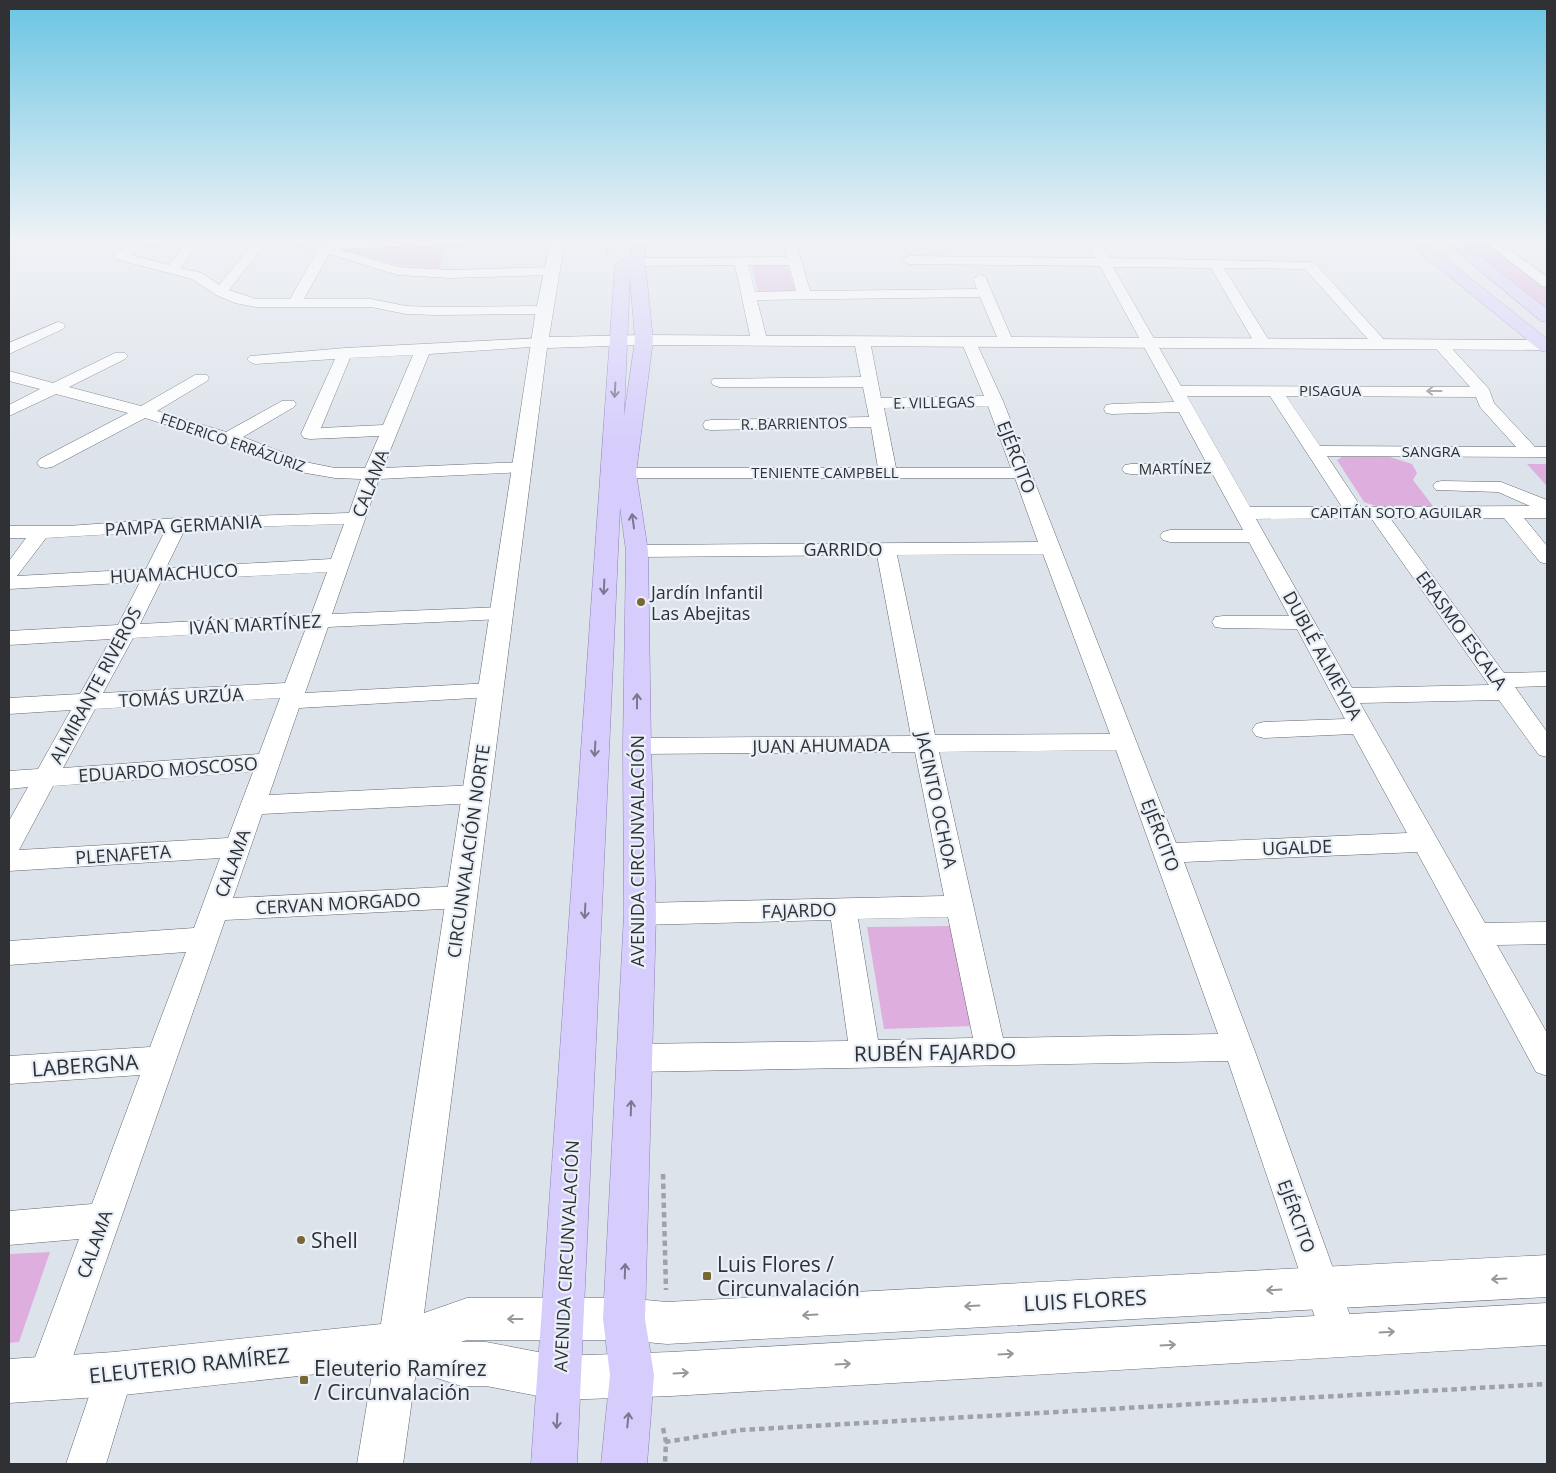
<svg xmlns="http://www.w3.org/2000/svg" width="1556" height="1473" font-family="'Open Sans',sans-serif">
  <rect width="100%" height="100%" fill="#dde3eb"/>
  <path fill="#ced8e7" d="M1093 239H1388L1396 245 1096 244Z"/>
  <path fill="#deafde" d="M161 239H188L183 246 148 247Z
    M873 239H1093L1096 244H876Z
    M1454 239H1481L1547 288V312Z
    M445 247 440 268 400 265 339 249Z
    M787 265 795 291 758 292 752 266Z
    M1342 457H1390L1412 464 1417 473 1413 480 1433 506H1376L1364 502 1337 460Z
    M1527 464H1547V486Z
    M951 926 975 1026 884 1029 867 927Z
    M50 1252 19 1342 9 1343V1254Z"/>
  <g fill="none" stroke-linecap="round" stroke-linejoin="round">
    <g stroke="#62676e" stroke-width="2">
      <path id="lane" d="M1289 239H1414L1417 241 1414 243H1305Z"/>
    </g>
    <g stroke="#62676e" stroke-width="1">
      <path id="street" d="M62 239H78L77 242 65 246 59 242Z
        M141 239H156L131 255 169 265 190 239H203L180 268 202 273 219 285 257 239H269L229 290 256 299H290L317 251 286 242 285 239H303L327 246 328 242 333 241 466 239 467 241 466 244 461 245 338 249 399 267 450 270 551 267 558 271 551 275 450 278 398 275 329 254 304 299H371L406 306 436 307 544 306 549 307 551 310 549 313 544 314 436 315 406 314 371 307H256L235 303 216 295 192 279 115 259 113 256 115 253Z
        M783 239H795L810 291 977 289 973 279 980 275 985 276 1013 341 1010 344H1000L980 297 757 300 767 340 764 343H754L751 340 735 265 637 266 630 262 637 258 787 257ZM748 265H789L796 291 755 292Z
        M1481 239H1495L1547 277V287L1542 286Z
        M1097 245 1102 246 1109 258 1314 262 1387 343 1384 346H1374L1305 269 1224 268 1270 342 1267 345H1257L1254 342 1211 268 1113 267 1181 386 1470 387 1432 344 1435 341H1445L1489 389 1494 403 1535 447H1547V457L1327 456 1361 507 1530 506 1498 492 1436 490 1433 486 1436 482 1442 481 1501 482 1547 500V518H1524L1547 546V564L1540 562 1504 518H1390L1504 673 1547 672V686L1515 687 1547 732V757L1539 755 1499 700 1360 703 1485 923 1547 922V944L1497 945 1547 1033V1076L1536 1072 1417 852 1184 862 1257 1057 1357 1335 1352 1348 1339 1353 1326 1348 1321 1335 1228 1061 633 1072 622 1068 618 1058 622 1048 633 1044 848 1041 831 920 640 925 630 922 626 914 630 906 640 903 944 896 915 752 637 754 629 752 625 746 629 740 637 738 911 736 877 555 637 557 630 555 627 551 630 547 637 545 1038 542 1015 478H626L620 477 617 473 620 469 626 468H878L871 427 711 430 705 429 703 425 705 421 711 420 869 417 863 387H719L713 385 711 382 713 379 861 377 854 341 857 338H867L870 341 881 398 984 396 961 341 964 338H974L1003 401 1176 843 1407 833 1353 734 1264 738 1256 736 1252 730 1256 724 1264 722 1345 719 1297 629 1223 628 1215 627 1212 622 1215 617 1223 616H1289L1249 542H1170L1163 540 1160 536 1163 532 1170 530H1243L1212 473 1131 474 1125 473 1122 469 1125 465 1131 464 1206 462 1179 412 1112 414 1106 413 1104 409 1106 405 1112 404 1174 402 1100 266 909 264 902 260 909 256 1096 258 1090 249ZM1187 396H1270L1342 507H1250ZM1286 396 1476 397 1480 407 1516 447 1320 446ZM988 406 1011 468H896L884 408ZM1371 518 1489 685 1352 688 1256 519ZM1043 554 1110 734 935 735 897 555ZM1116 750 1218 1034 1003 1038 939 752ZM948 917 973 1038 878 1040 858 919Z
        M58 322 63 323 65 326 63 329 9 354V343Z
        M540 338 545 340 548 343 545 346 429 354 383 468 523 462 529 463 532 467 529 471 523 472 379 479 332 614 502 607 509 609 513 613 509 617 502 619 328 627 305 693 491 683 499 685 502 690 499 695 491 697 299 708 269 795 476 785 485 788 489 794 485 800 476 803 262 814 233 898 462 886 472 889 476 897 472 905 462 908 225 920 65 1379 59 1392 46 1398 33 1392 27 1379 79 1239 9 1245V1211L92 1204 140 1075 9 1084V1056L150 1047 186 952 9 965V941L194 928 220 858 9 871V821L28 787 9 789V771L38 769 71 710 9 714V698L80 694 111 639 9 645V631L118 625 140 582 9 589V561L26 538H9V526H68L178 518 349 513 361 479 335 478 300 472 269 461 239 447 145 418 52 467 46 468 40 467 37 463 40 459 128 413 56 394 9 416V405L40 389 9 381V371L53 383 115 353H125L128 356 125 359 69 387 141 406 195 375H207L209 378 207 381 157 411 226 432 282 401H294L296 404 294 407 243 437 310 463 335 468H365L379 436 310 439 304 438 301 434 335 359 255 364 250 362 247 359 250 356 345 348ZM413 355 383 425 321 428 350 358ZM344 524 331 559 166 568 185 529ZM165 531 146 569 17 576 46 538ZM327 572 311 615 140 624 161 581ZM306 628 285 683 103 693 133 638ZM280 698 259 754 63 768 95 709ZM253 772 228 838 19 850 53 786Z
        M114 1355 127 1361 133 1374 106 1464H66L101 1361Z"/>
    </g>
    <g stroke="#62676e" stroke-width="1">
      <path id="secondary" d="M551 239H565L549 337 644 335 1547 340V350L644 345 547 348 424 1313 467 1298H624L667 1302 1547 1255V1297L667 1344 624 1340H467L461 1342H486L559 1356 671 1352 1547 1303V1345L671 1396 559 1400 486 1386H461L416 1371 403 1464H357L373 1368 114 1396 9 1403V1359L114 1352 381 1324 536 310Z"/>
    </g>
    <g stroke="#8a80b6" stroke-width="1">
      <path id="primary" d="M632 239H646L645 262 653 340 636 473 648 551 651 746 656 914 645 1319 654 1375 647 1464H601L610 1375 603 1319 624 914 623 746 626 551 620 507 577 1464H531L615 265 618 262 623 260 629 263ZM630 277 635 340 624 416Z
        M1405 239H1421L1547 339V352L1541 351 1407 242Z
        M1442 239H1458L1547 309V322L1541 321Z"/>
    </g>
    <path stroke="#9ea3a9" stroke-width="2" stroke-dasharray="2.5 1" stroke-linecap="butt" d="M607 255 610 239"/>
    <path stroke="#9ea3a9" stroke-width="4.5" stroke-dasharray="5.5 4" stroke-linecap="butt" d="M663 1174 666 1290
      M663 1428 666 1442 665 1464
      M665 1442 741 1430 1547 1384"/>
    <use href="#lane" fill="#fff" fill-rule="evenodd"/>
    <use href="#street" fill="#fff" fill-rule="evenodd"/>
    <use href="#secondary" fill="#fff" fill-rule="evenodd"/>
    <use href="#primary" fill="#d6cdfd" fill-rule="evenodd"/>
  </g>
  <defs><path id="oneway-shaft" d="M-6 0H5M1.5-3L5.5 0L1.5 3" fill="none" stroke-width="1.6" stroke-linecap="round" stroke-linejoin="round" transform="scale(1.25)"/></defs>
  <g stroke="#7a778e">
    <use href="#oneway-shaft" transform="translate(615 390) rotate(93)"/>
    <use href="#oneway-shaft" transform="translate(633 521) rotate(-98)"/>
    <use href="#oneway-shaft" transform="translate(604 587) rotate(93)"/>
    <use href="#oneway-shaft" transform="translate(637 701) rotate(-90)"/>
    <use href="#oneway-shaft" transform="translate(595 749) rotate(93)"/>
    <use href="#oneway-shaft" transform="translate(585 911) rotate(93)"/>
    <use href="#oneway-shaft" transform="translate(631 1108) rotate(-88)"/>
    <use href="#oneway-shaft" transform="translate(625 1271) rotate(-88)"/>
    <use href="#oneway-shaft" transform="translate(628 1420) rotate(-84)"/>
    <use href="#oneway-shaft" transform="translate(557 1421) rotate(93)"/>
  </g>
  <g stroke="#97989a">
    <use href="#oneway-shaft" transform="translate(1434 391) rotate(-180)"/>
    <use href="#oneway-shaft" transform="translate(1499 1279) rotate(177)"/>
    <use href="#oneway-shaft" transform="translate(1274 1290) rotate(177)"/>
    <use href="#oneway-shaft" transform="translate(972 1306) rotate(177)"/>
    <use href="#oneway-shaft" transform="translate(810 1315) rotate(177)"/>
    <use href="#oneway-shaft" transform="translate(515 1319) rotate(-180)"/>
    <use href="#oneway-shaft" transform="translate(1387 1332) rotate(-3)"/>
    <use href="#oneway-shaft" transform="translate(1168 1345) rotate(-3)"/>
    <use href="#oneway-shaft" transform="translate(1006 1354) rotate(-3)"/>
    <use href="#oneway-shaft" transform="translate(843 1364) rotate(-3)"/>
    <use href="#oneway-shaft" transform="translate(681 1373) rotate(-3)"/>
  </g>
  <linearGradient id="sky" x2="0" y2="1"><stop stop-color="#69c5e3"/><stop offset="0.54" stop-color="#f0f2f6"/><stop offset="1" stop-color="#f0f2f6" stop-opacity="0"/></linearGradient>
  <rect width="1556" height="445" fill="url(#sky)"/>
  <g fill="#786836" stroke="#eaf0f8" stroke-width="2">
    <circle cx="641" cy="602" r="5"/>
    <circle cx="301" cy="1240" r="5"/>
    <rect x="702" y="1271" width="10" height="10" rx="2.5"/>
    <rect x="299" y="1375" width="10" height="10" rx="2.5"/>
  </g>
  <g text-anchor="middle" dominant-baseline="central" stroke-width="4.5" stroke-linejoin="round" paint-order="stroke">
    <g font-size="15" fill="#2f3134" stroke="#eaf0f8">
      <text x="1330" y="390">PISAGUA</text>
      <text transform="translate(934 402) rotate(-1)">E. VILLEGAS</text>
      <text transform="translate(794 423) rotate(-1)">R. BARRIENTOS</text>
      <text transform="translate(233 442) rotate(19)">FEDERICO ERRÁZURIZ</text>
      <text x="1431" y="451">SANGRA</text>
      <text transform="translate(1175 468) rotate(-1)">MARTÍNEZ</text>
      <text x="825" y="472">TENIENTE CAMPBELL</text>
      <text x="1396" y="512">CAPITÁN SOTO AGUILAR</text>
    </g>
    <g font-size="18" fill="#2f3134" stroke="#eaf0f8">
      <text transform="translate(1017 457) rotate(69)">EJÉRCITO</text>
      <text transform="translate(370 483) rotate(-69)">CALAMA</text>
      <text transform="translate(183 525) rotate(-3)">PAMPA GERMANIA</text>
      <text x="843" y="549">GARRIDO</text>
      <text transform="translate(174 573) rotate(-3)">HUAMACHUCO</text>
      <text transform="translate(255 624) rotate(-3)">IVÁN MARTÍNEZ</text>
      <text transform="translate(1462 630) rotate(54)">ERASMO ESCALA</text>
      <text transform="translate(1323 655) rotate(61)">DUBLÉ ALMEYDA</text>
      <text transform="translate(95 685) rotate(-62)">ALMIRANTE RIVEROS</text>
      <text transform="translate(181 697) rotate(-3)">TOMÁS URZÚA</text>
      <text transform="translate(821 745) rotate(-1)">JUAN AHUMADA</text>
      <text transform="translate(168 769) rotate(-4)">EDUARDO MOSCOSO</text>
      <text transform="translate(937 800) rotate(78)">JACINTO OCHOA</text>
      <text transform="translate(1161 835) rotate(69)">EJÉRCITO</text>
      <text transform="translate(1297 847) rotate(-2)">UGALDE</text>
      <text transform="translate(468 851) rotate(-82)">CIRCUNVALACIÓN NORTE</text>
      <text transform="translate(637 851) rotate(-90)">AVENIDA CIRCUNVALACIÓN</text>
      <text transform="translate(123 854) rotate(-4)">PLENAFETA</text>
      <text transform="translate(232 863) rotate(-70)">CALAMA</text>
      <text transform="translate(338 903) rotate(-3)">CERVAN MORGADO</text>
      <text transform="translate(799 910) rotate(-2)">FAJARDO</text>
      <text transform="translate(1297 1216) rotate(70)">EJÉRCITO</text>
      <text transform="translate(94 1244) rotate(-70)">CALAMA</text>
      <text transform="translate(566 1256) rotate(-87)">AVENIDA CIRCUNVALACIÓN</text>
    </g>
    <g font-size="18" fill="#2f3134" stroke="#eaf0f8" text-anchor="start">
      <text x="651" y="592">Jardín Infantil<tspan x="651" dy="21">Las Abejitas</tspan></text>
    </g>
    <g font-size="21" fill="#2f3134" stroke="#eaf0f8">
      <text transform="translate(935 1052) rotate(-1)">RUBÉN FAJARDO</text>
      <text transform="translate(85 1065) rotate(-4)">LABERGNA</text>
      <text transform="translate(1085 1300) rotate(-3)">LUIS FLORES</text>
      <text transform="translate(189 1365) rotate(-6)">ELEUTERIO RAMÍREZ</text>
    </g>
    <g font-size="21" fill="#2f3134" stroke="#eaf0f8" text-anchor="start">
      <text x="311" y="1240">Shell</text>
      <text x="717" y="1264">Luis Flores /<tspan x="717" dy="24">Circunvalación</tspan></text>
      <text x="314" y="1368">Eleuterio Ramírez<tspan x="314" dy="24">/ Circunvalación</tspan></text>
    </g>
  </g>
  <rect width="1556" height="1473" fill="none" stroke="#2f3134" stroke-width="20"/>
</svg>
